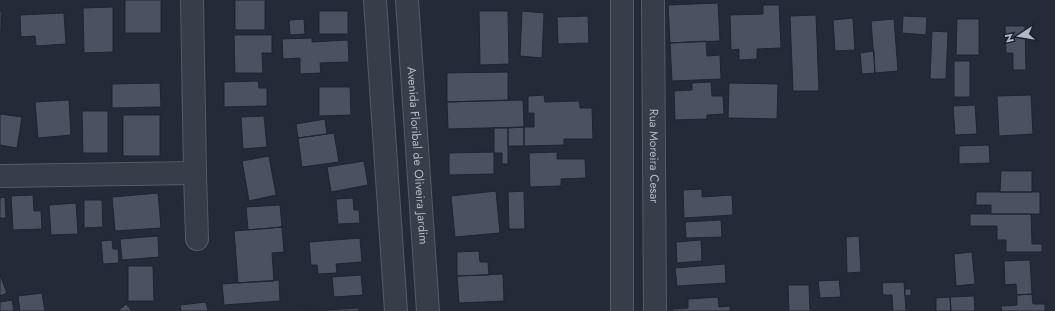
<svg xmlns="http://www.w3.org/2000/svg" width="1055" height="311" font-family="Jost,sans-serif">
  <rect width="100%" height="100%" fill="#232b38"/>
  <path fill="#4a5262" stroke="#1e2430" d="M125 0H161V33H125Z
    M235 0H265V30H235Z
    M718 3 720 41 670 43 668 5Z
    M763 5H779L781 48 757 49V59L739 60V49L731 50 730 15 763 14Z
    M113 7V52L84 53 83 8Z
    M0 11H2L1 32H0Z
    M319 11H348V34H319Z
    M479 11H508L509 64 480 65Z
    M522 11 544 13 542 58 520 56Z
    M64 13 66 44 36 46 35 36 21 37 20 15Z
    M816 15 819 91H793L790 16Z
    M588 16 589 43 558 44 557 17Z
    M903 16 927 17 926 35 902 33Z
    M853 18 855 50 835 51 833 20Z
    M304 19 305 34 290 35 289 20Z
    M894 19 898 71 875 73 871 21Z
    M957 19H979V55H956Z
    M1005 26H1025L1026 70H1013V53H1006Z
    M932 31 948 32 946 79H930Z
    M234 35H272V53H262L263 73H235Z
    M312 38V42L348 40 349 62 320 63 321 73 300 74V58L283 59 282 39Z
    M706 41 707 56 720 55 721 79 672 81 670 43Z
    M874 51 875 73 862 74 860 53Z
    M954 61H970V97H954Z
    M508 72V100L447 102V73Z
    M258 81 259 88H267V106L224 107V82Z
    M711 82 712 96H723L724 114 707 115V119L675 120 674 91 692 90V83Z
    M160 83 161 107 112 108V84Z
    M729 83 778 84 777 119 728 118Z
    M319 87H350L351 115 319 116Z
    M544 95 545 102 579 101 580 108H592L593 139H564V145L524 146V127H534V113H528V96Z
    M1031 95 1033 134 999 136 997 96Z
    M69 100 71 135 38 138 35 102Z
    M523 100 524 127 448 129 447 102Z
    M975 105 977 134 955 135 953 106Z
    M82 111H108V153H83Z
    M0 114 22 117 17 148 0 145Z
    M123 115H160V156H123Z
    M264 116 267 147 243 149 241 117Z
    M325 119 327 134 298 138 296 124Z
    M524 127V146H508V128Z
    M494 128H508V164H502V153H494Z
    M334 133 339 162 302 167 298 138Z
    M989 145 990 163 959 164V146Z
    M494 152V174L449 175V153Z
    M557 152V159H585L586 178 561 179V186L530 187 529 153Z
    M269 156 276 195 249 201 242 161Z
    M364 161 368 185 331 192 327 167Z
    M1001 171H1032V192H1000Z
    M702 189V197L732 195 733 215 684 218 683 190Z
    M496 191 500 233 455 237 451 196Z
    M524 191 525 229H509L508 192Z
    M976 192H1040V214H991V205H976Z
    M158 193 161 228 115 231 112 197Z
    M33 195 34 211H41L42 229 13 230 11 196Z
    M5 197 6 218H0V198Z
    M353 198 354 210H359L360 223 338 224 336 199Z
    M84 200H102L103 227 84 228Z
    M76 203 78 234 51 235 49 205Z
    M280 205 282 227 248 230 246 207Z
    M970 214H1031L1032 244H1042V252H1006V240H997V226H970Z
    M721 220 722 237 686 238 685 222Z
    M282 227 284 252 272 253 274 281 238 283 234 231Z
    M158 236 159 257 122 260 120 239Z
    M859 236 861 272 847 273 846 237Z
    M360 238 362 262 336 264 337 273 318 274 317 265H311L309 242Z
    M112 240 113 249H118L119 263 103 264 101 241Z
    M701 240 702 261 677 263 676 242Z
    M479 251 480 262H488L489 275 457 276V252Z
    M972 252 975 284 956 286 954 254Z
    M1030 260 1032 294 1017 295 1016 284 1005 285 1004 261Z
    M725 264 726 283 677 286 675 268Z
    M128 266H153L154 301H128Z
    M503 274 504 301 459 303 457 276Z
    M0 275 7 293 0 296Z
    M361 275 363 295 334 297 332 277Z
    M279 280 280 301 224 305 222 284Z
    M839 280 841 297 820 298 818 281Z
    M904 282 906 311H893L892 295H883L882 283Z
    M788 285H809L810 311H789Z
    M905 289H911V295L905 296Z
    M42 293 45 311H20L18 296Z
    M1032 294 1033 304H1045V311H1002L1001 306 1017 305V295Z
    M974 296 975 311H951L950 297Z
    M718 297 719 307 730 306V311H672V309L688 308V299Z
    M950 297 951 311H936V298Z
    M12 300 14 311H0V302Z
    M206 302 208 311H181L180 305Z
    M126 304 132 311H118Z
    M359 308V311H303Z"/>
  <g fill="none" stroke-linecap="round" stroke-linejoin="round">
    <g stroke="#555b67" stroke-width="24">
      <g id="minor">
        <path d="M192 0 195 173 197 239"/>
        <path d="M375 0 396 311"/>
        <path id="s1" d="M407 0 428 311"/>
        <path id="s2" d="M653 0 655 311"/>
        <path d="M0 176 195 173"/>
        <path d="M622 311V0"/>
      </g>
    </g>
    <use href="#minor" stroke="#373d49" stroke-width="22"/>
  </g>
  <g text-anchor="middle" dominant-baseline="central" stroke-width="3.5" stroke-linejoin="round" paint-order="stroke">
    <g font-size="12" fill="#b2b8c5" stroke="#1c222e">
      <text stroke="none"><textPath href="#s1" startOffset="156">Avenida Floribal de Oliveira Jardim</textPath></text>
      <text stroke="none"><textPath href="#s2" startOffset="156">Rua Moreira Cesar</textPath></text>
    </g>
  </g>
  <g transform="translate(1019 36) rotate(258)" stroke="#1c222e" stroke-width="3" paint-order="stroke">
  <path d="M0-3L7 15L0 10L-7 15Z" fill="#b2b8c5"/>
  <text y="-6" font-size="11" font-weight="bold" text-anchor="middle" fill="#b2b8c5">N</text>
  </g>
</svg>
